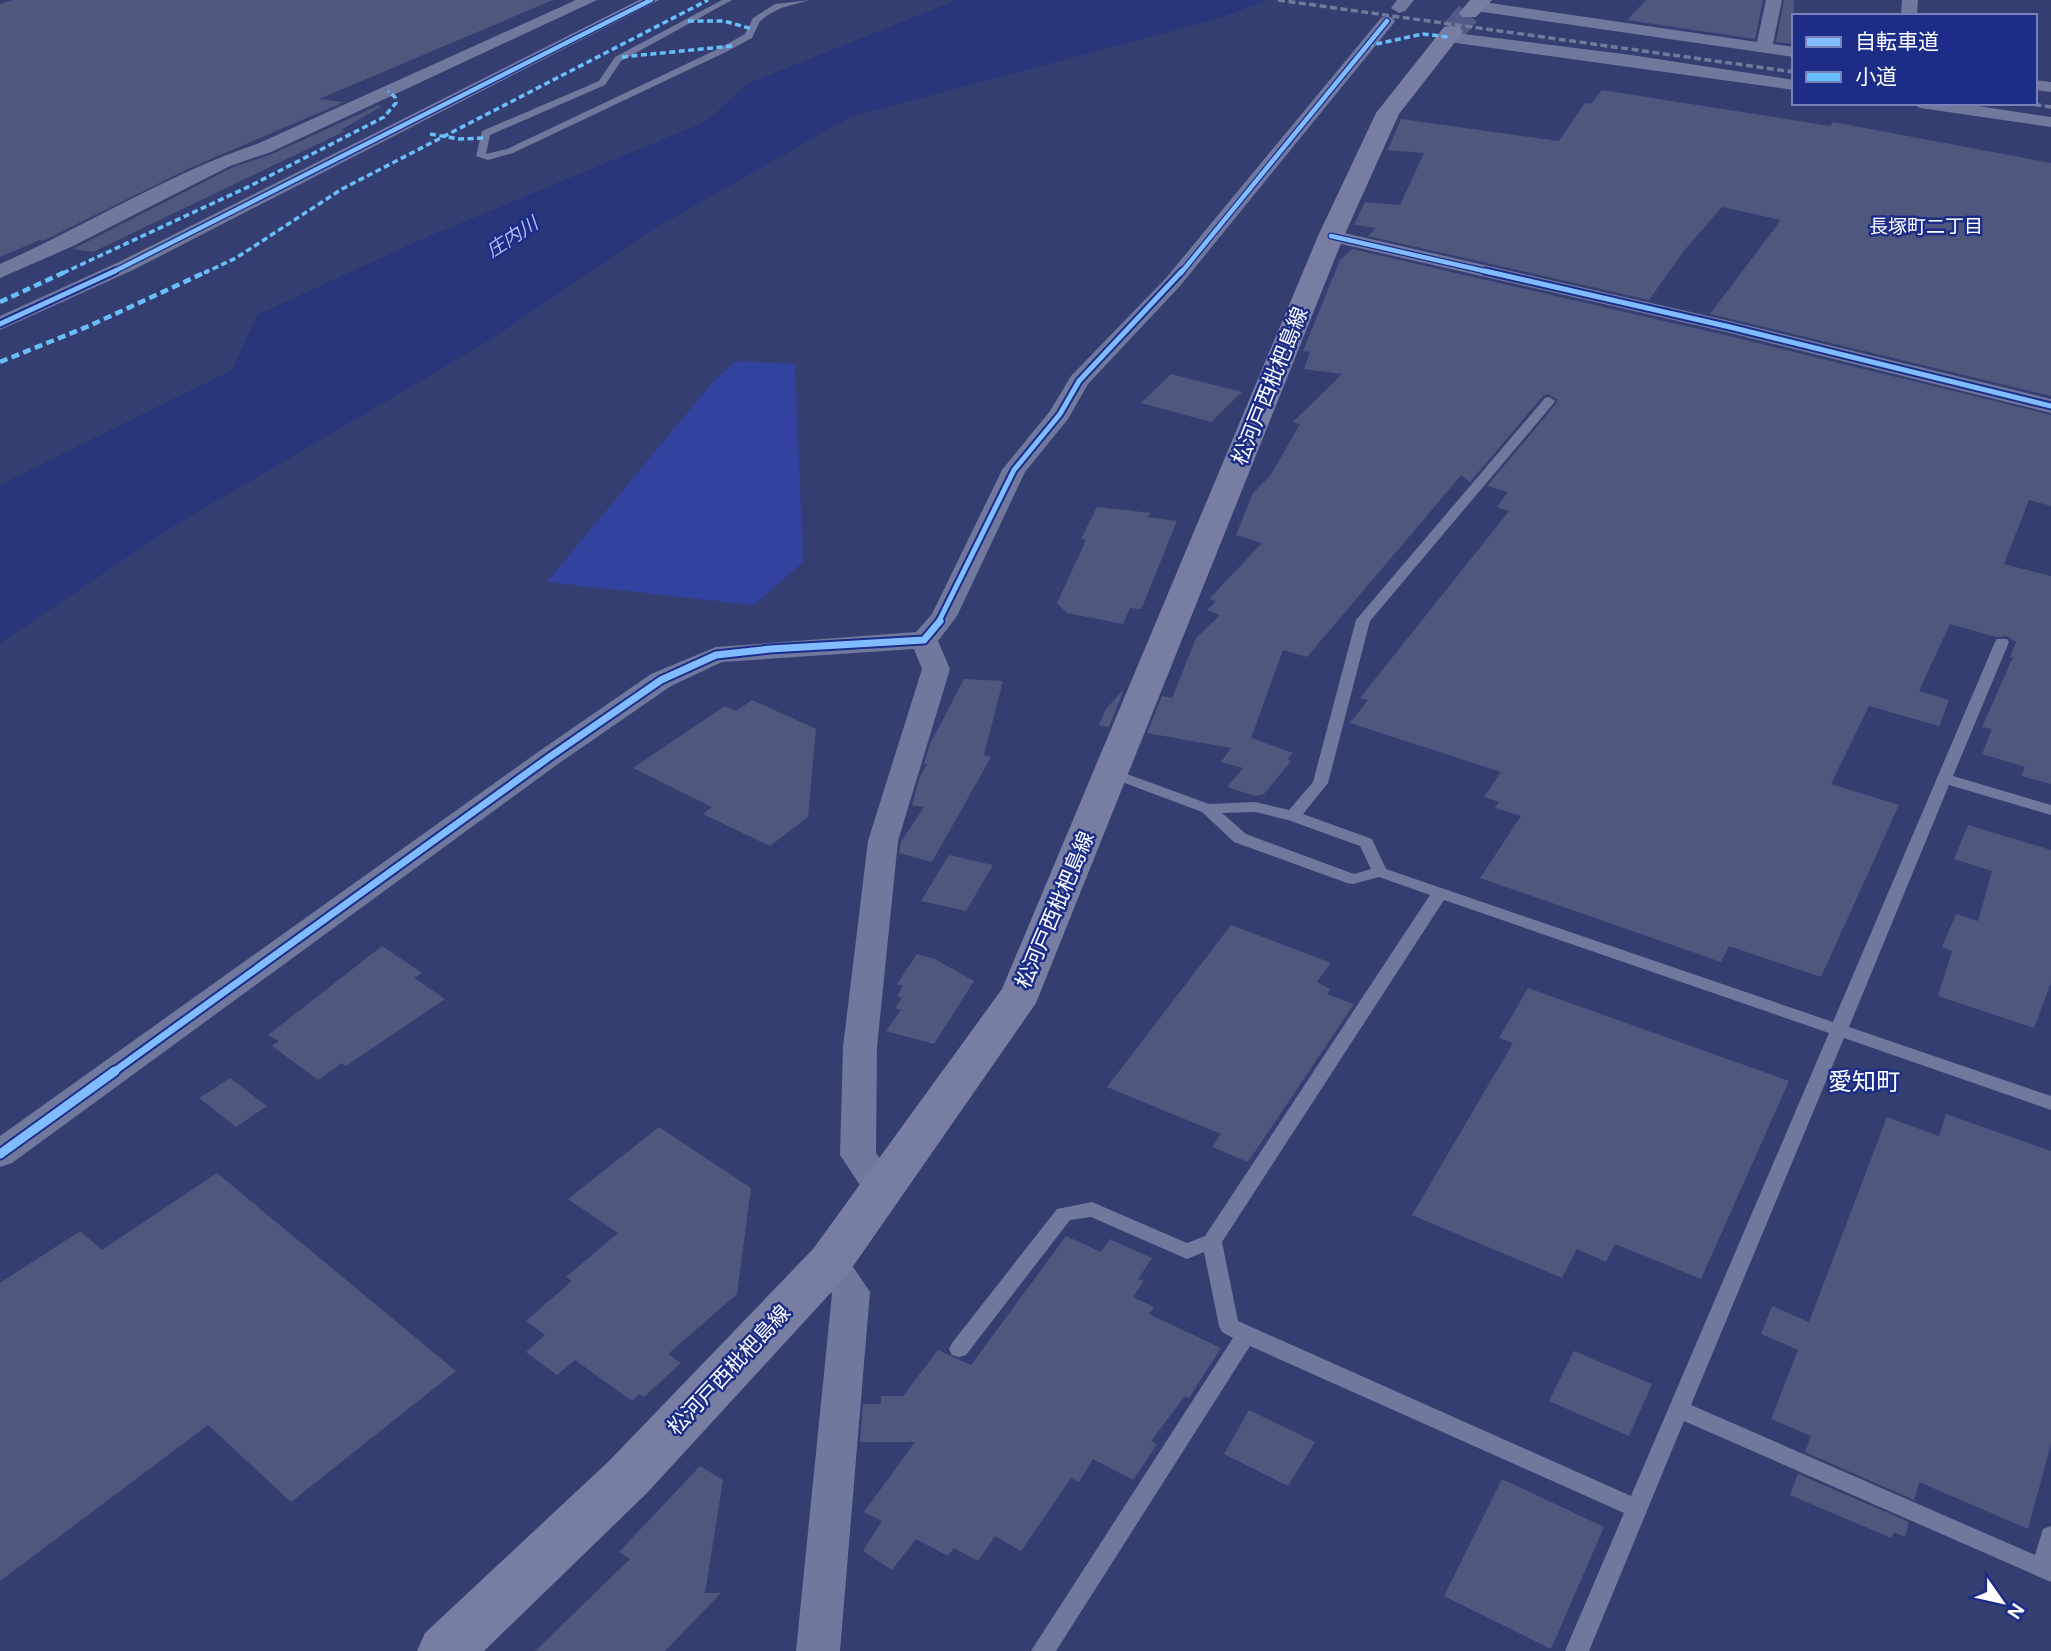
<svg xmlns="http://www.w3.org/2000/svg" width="2051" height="1651" font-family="'DM Sans','Noto Sans JP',sans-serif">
  <rect width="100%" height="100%" fill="#343e70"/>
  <path fill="#31439f" d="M735 361 795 364 803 562 754 605 547 582 711 384Z"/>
  <path fill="#2a367a" d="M957 0H1269L1213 20 850 117 652 230 490 340 174 526 0 643V485L232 370 257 315 420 240 707 121 747 84Z"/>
  <path fill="#4f577f" d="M12 0H553L319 99 344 102 190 168 43 241 40 240 0 257V4Z
    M1646 0H1763L1755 39 1627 20Z
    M1784 0H1794V44L1776 42Z
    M1602 90 1830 126 1833 122 2051 163V396L1710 314 1781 220 1722 207 1683 252 1649 300 1368 236 1376 228 1354 225 1365 202 1400 205 1424 153 1388 150 1401 119 1559 141 1585 103 1591 104Z
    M377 106H382L341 130 345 131 93 252 73 249 231 168 272 154Z
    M1352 249 1729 336 2051 415V506L2029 500 2004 564 2051 576V784L2021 776 2025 767 1982 754 1992 729 1982 727 2013 657H2010L2016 642 2007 636 1996 637 1950 624 1919 691 1949 700 1939 726 1869 706 1831 784 1899 805 1821 977 1729 946 1721 962 1480 878 1521 816 1495 808 1499 802 1484 797 1501 772 1350 723 1368 700 1360 698 1509 511 1497 507 1508 492 1487 486 1555 405 1558 400 1548 394 1543 396 1470 482 1461 475 1458 479 1307 657 1283 650 1251 738 1293 753 1287 759 1291 761 1264 794 1255 796 1227 787 1243 768 1221 762 1231 748 1147 733 1162 696 1172 698 1196 638 1220 615 1207 610 1216 601 1209 599 1262 543 1236 535 1253 493 1270 476 1300 424 1293 422 1342 374 1304 369 1310 352 1303 351 1340 260Z
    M1171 374 1242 392 1211 422 1141 403Z
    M1097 507 1151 513 1147 517 1177 521 1143 605 1140 609 1130 608 1123 624 1067 613 1057 603 1086 540 1081 539Z
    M964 679 1003 681 984 755 991 757 932 862 899 853 901 842 924 807 912 805 920 776 927 764H924L930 744Z
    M1124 689 1109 727 1099 725 1106 709Z
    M752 700 816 729 808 817 770 846 703 814 712 807 633 768 725 706 736 711Z
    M1968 825 2051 850V983L2034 1028 1938 996 1952 951 1942 947 1956 914 1978 921 1992 871 1954 859Z
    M949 855 993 865 966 911 921 901Z
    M1231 925 1331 963 1317 982 1330 989 1327 994 1354 1004 1248 1162 1212 1147 1221 1134 1107 1087Z
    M382 946 422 973 414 978 445 999 346 1066 342 1063 318 1080 272 1046 279 1041 268 1035Z
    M917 954 935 959 974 981 934 1044 886 1031 901 1010 895 1008 902 998 897 996 903 986 897 984Z
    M1528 988 1789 1081 1701 1279 1615 1244 1606 1262 1577 1249 1562 1278 1412 1215 1513 1043 1499 1038Z
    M230 1078 267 1106 236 1127 199 1098Z
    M1946 1114 2051 1151V1444L2028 1529 1919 1482 1914 1500 1805 1452 1811 1436 1771 1419 1798 1350 1761 1334 1772 1306 1809 1322 1887 1117 1939 1136Z
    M659 1127 751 1188 737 1294 668 1354 681 1363 644 1397 639 1394 632 1401 575 1360 557 1375 526 1352 545 1335 526 1321 572 1281 566 1277 618 1233 568 1199Z
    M217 1173 456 1371 291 1502 208 1425 0 1581V1283L80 1231 102 1250Z
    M1066 1236 1101 1252 1110 1239 1152 1258 1138 1279 1144 1281 1133 1297 1154 1307 1149 1314 1221 1348 1189 1398 1185 1396 1151 1441 1157 1444 1133 1480 1093 1459 1079 1482 1071 1478 1021 1551 995 1536 978 1561 954 1548 948 1556 916 1539 892 1570 863 1551 882 1521 864 1512 915 1442H860L863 1404H881V1396H903L938 1350 971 1365Z
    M1574 1351 1652 1384 1629 1436 1549 1401Z
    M1249 1410 1315 1442 1288 1486 1224 1454Z
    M700 1466 723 1480 705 1593H721L665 1651H535L630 1559 619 1552Z
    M1798 1474 1909 1522 1905 1537 1894 1532 1891 1538 1790 1495Z
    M1502 1479 1604 1527 1551 1649 1444 1596Z"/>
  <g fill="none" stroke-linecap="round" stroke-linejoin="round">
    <path stroke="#525b85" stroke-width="24" stroke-dasharray="24 11" stroke-linecap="butt" d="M1452 32 1469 13"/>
    <path fill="#70789d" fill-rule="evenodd" d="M722 0H732L621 61 605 85 490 135 486 154 507 149 720 48 745 34 753 18 775 4 810 0 781 8 768 15 760 21 752 38 726 52 513 153 488 160 476 156 482 131 599 81 615 57Z
      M1549 397 1555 401 1553 404 1370 621 1328 783 1303 814 1372 839 1386 869 1833 1022 1995 642 1997 639H2007L2009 642 1953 776 2051 805V815L1949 785 1849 1027 2051 1096V1110L1844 1038 1691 1405 2035 1555 2043 1529 2051 1526V1582L1684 1421 1589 1651H1565L1624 1513 1250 1346 1056 1651H1031L1233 1338 1222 1332 1219 1326 1204 1252 1187 1259 1091 1217 1070 1220 966 1355 959 1357 952 1355 949 1349 952 1343 1057 1209 1092 1202 1187 1243 1205 1236 1430 895 1379 877 1353 884 1347 883 1234 842 1202 812 1106 776 1103 773 1111 768 1116 770 1209 804 1255 802 1289 810 1313 782 1356 620 1545 398ZM1255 812 1288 820 1360 846 1371 869 1354 874 1246 834 1222 813ZM1444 900 1829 1033 1631 1496 1238 1321 1222 1242Z"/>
    <path fill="#70789d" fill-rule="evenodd" d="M576 0H597L271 152 230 166 71 247 0 278V264C86 226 168 174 257 144Z
      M639 0H659L133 270 0 330V316L119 262Z
      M1397 0H1414L1405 11 1399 13 1391 8Z
      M1766 0H1782L1773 44 1794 47V57L1476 11 1468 6 1476 1 1757 42Z
      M1902 0H1918L1917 16H1901Z
      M1387 16 1393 18 1395 21 1393 24 1180 286 1088 384 1068 419 1025 472 957 616 938 641 950 669 898 841 877 1047 876 1153 900 1189 895 1199 882 1203 869 1199 840 1155 843 1047 868 841 922 669 914 649 722 662 671 686 558 764 12 1163 0 1167V1136L538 752 651 674 716 647 916 632 932 614 1002 470 1050 411 1071 376 1166 278 1381 18Z
      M1448 32 1631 55 1794 80V90L1442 41 1440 37Z
      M2035 80 2051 82V92L2035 90Z
      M1911 103H1958L2051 117V127L1920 108Z
      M1331 230 1730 321 2051 399V413L1730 333 1324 240 1321 236 1324 232Z
      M830 1247 843 1252 870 1292 840 1651H796L832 1294 811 1262 817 1252Z"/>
    <path fill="#777ea1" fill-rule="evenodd" d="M1470 0H1492L1476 17H1462L1459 13Z
      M1452 26 1460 27 1463 32 1399 114 1344 236 1036 1003 847 1275 647 1493 484 1651H417L425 1633 609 1461 813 1249 1002 989 1318 236 1376 113 1444 27Z"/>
    <path stroke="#717a9c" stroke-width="3.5" stroke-dasharray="7 3.5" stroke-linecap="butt" d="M1278 0 1794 72
      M2024 103 2051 107"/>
    <path stroke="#69befc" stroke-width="3.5" stroke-dasharray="6 3.5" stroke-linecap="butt" d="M688 21H724L752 29
      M1367 46 1423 34 1448 37
      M622 57 732 46
      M430 134 459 139 483 138
      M63 273 250 186 384 117 396 103 395 97 388 91
      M204 273 236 258 342 189 708 0"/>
    <path stroke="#69befc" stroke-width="4.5" stroke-dasharray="8 4.5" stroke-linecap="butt" d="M0 302 67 271
      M0 362 89 326 208 271"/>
    <g stroke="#1c2d88" stroke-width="7">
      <path id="cycleway-far3" d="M1331 236 1493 273
        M111 273 651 0
        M1181 273 1387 21"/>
    </g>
    <g stroke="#1c2d88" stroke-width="9">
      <path id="cycleway-far2" d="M1485 271 1730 327 2051 406
        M0 324 115 271
        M938 623 1014 470 1060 414 1079 381 1182 271"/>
    </g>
    <g stroke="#1c2d88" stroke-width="11">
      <path id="cycleway-far1" d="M112 1073 548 758 661 680 716 655 770 649 924 640 940 621"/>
    </g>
    <g stroke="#1c2d88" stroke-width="13">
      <path id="cycleway" d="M0 1154 115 1071"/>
    </g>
    <use href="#cycleway-far3" stroke="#80bcff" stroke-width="4.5"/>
    <use href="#cycleway-far2" stroke="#80bcff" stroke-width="5"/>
    <use href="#cycleway-far1" stroke="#80bcff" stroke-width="7"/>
    <use href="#cycleway" stroke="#80bcff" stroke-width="9"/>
  </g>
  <g text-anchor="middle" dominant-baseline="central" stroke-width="5" stroke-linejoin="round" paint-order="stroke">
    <g font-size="19" fill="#fff" stroke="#1c2d88">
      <text x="1926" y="226">長塚町二丁目</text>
    </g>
    <g font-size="19" font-style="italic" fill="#b2bdf3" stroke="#1c2d88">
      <text transform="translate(512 237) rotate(-33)">庄内川</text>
    </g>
    <g font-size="21" fill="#fff" stroke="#1c2d88">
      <text transform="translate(1270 386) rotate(-68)">松河戸西枇杷島線</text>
      <text transform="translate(1055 910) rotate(-67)">松河戸西枇杷島線</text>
      <text transform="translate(729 1370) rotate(-47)">松河戸西枇杷島線</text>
    </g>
    <g font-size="24" fill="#fff" stroke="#1c2d88">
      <text x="1864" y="1081">愛知町</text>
    </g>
  </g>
  <rect x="1792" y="14" width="245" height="91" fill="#1c2d88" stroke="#7781b8" stroke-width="2"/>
  <rect x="1806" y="37" width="35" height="10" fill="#80bcff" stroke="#7781b8" stroke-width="2"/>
  <text x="1855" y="49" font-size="21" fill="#ffffff">自転車道</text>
  <rect x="1806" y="72" width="35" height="10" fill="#69befc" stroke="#7781b8" stroke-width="2"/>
  <text x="1855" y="84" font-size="21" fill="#ffffff">小道</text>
  <g transform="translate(2002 1602) rotate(124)" stroke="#1c2d88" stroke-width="5" paint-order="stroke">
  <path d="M0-5L12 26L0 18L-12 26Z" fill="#ffffff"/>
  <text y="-10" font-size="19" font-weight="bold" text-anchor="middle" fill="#ffffff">N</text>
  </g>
</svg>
